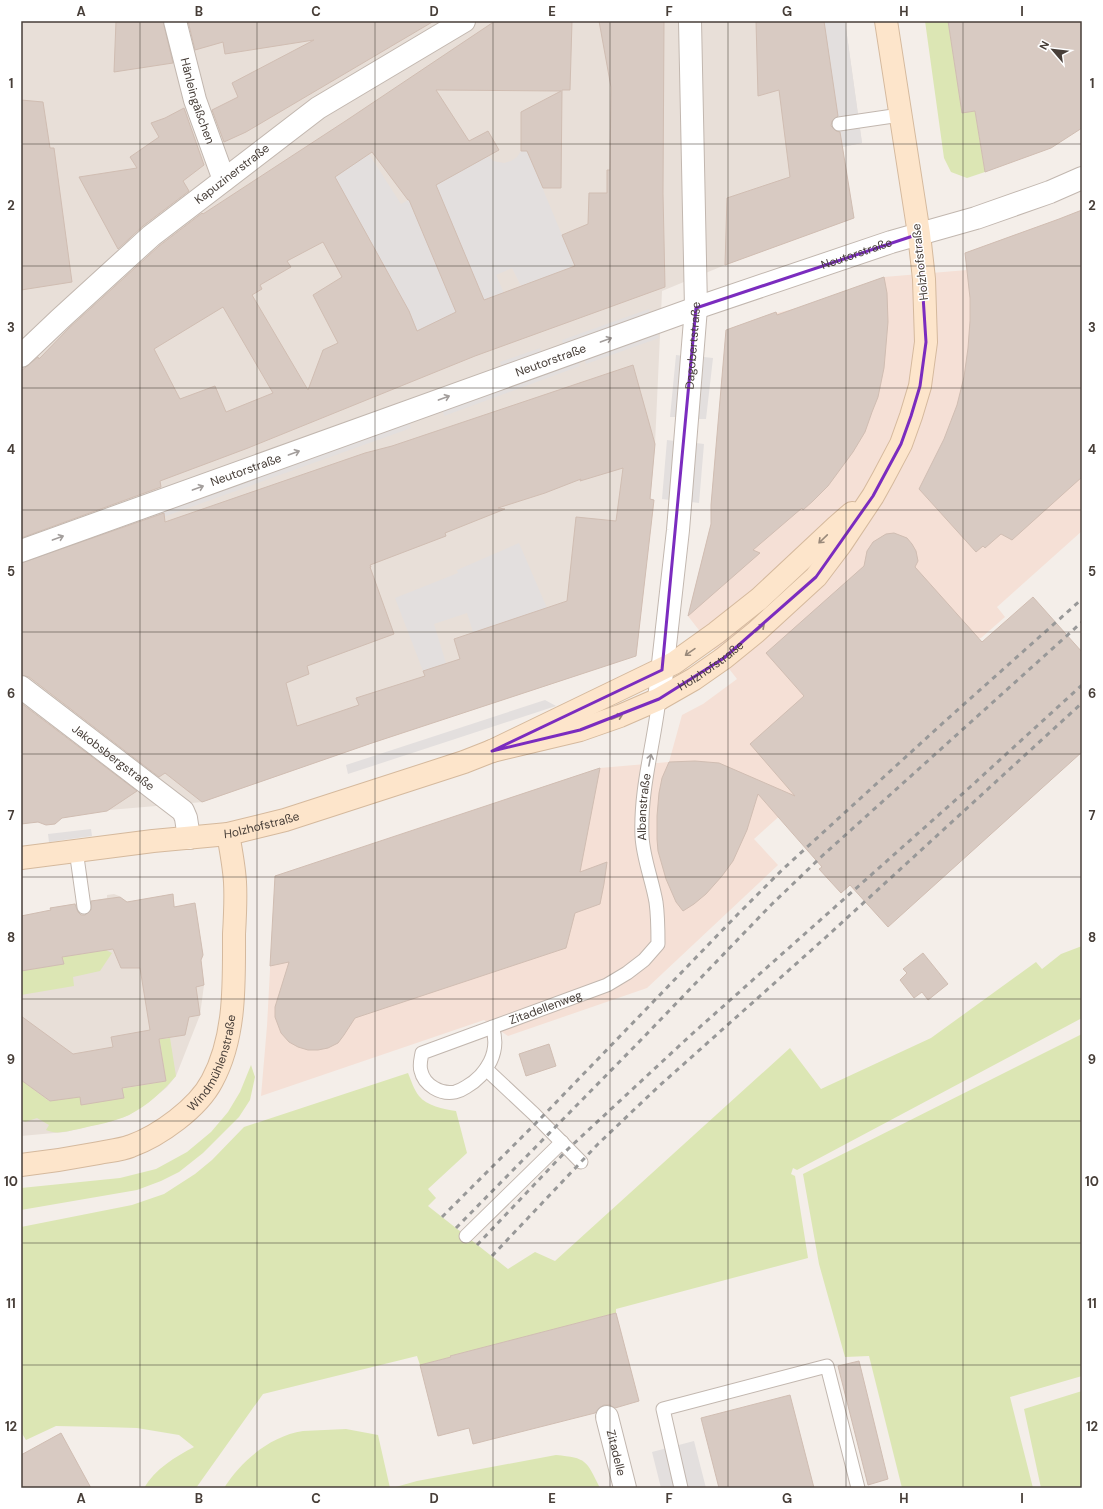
<svg xmlns="http://www.w3.org/2000/svg" width="1103" height="1509" font-family="'DM Sans',sans-serif">
  <rect width="100%" height="100%" fill="#f4eee9"/>
  <path fill="#e8dfd8" d="M21 21H845L862 143 842 147 854 218 725 265 662 291 655 444 650 499 654 500 636 656 372 743 203 802 109 810 21 824Z
    M114 894 119 896 121 903 173 894 175 907 195 903 203 955 201 960 204 985 200 1015 176 1076 167 1087 149 1102 129 1115 112 1121 65 1132 21 1136V917L31 914V918L51 914 50 908 78 903 79 907 99 904 97 900 107 898V895Z"/>
  <path fill="#f5e0d6" d="M1082 210V531L997 607 1005 617 981 638H978L754 839 778 865 647 988 508 1036 484 1020 261 1096 267 1026 275 876 600 768 669 762 682 715 703 704 737 679 688 616 709 531 712 532 716 517 711 516V505L726 330 776 312 777 313 797 308 884 277 967 270 965 253 1059 219Z"/>
  <path fill="#dce6b4" d="M925 21H948L962 112 975 111 985 172 967 178 951 172 944 158Z
    M1082 946V1018L797 1170 793 1168 791 1174 795 1176 808 1258 616 1309V1313L451 1356V1357L420 1365 417 1356 263 1394 196 1488H144C155 1469 175 1457 194 1447L179 1435 137 1428 103 1427 56 1426 26 1440 21 1432V1227L132 1205 164 1194 195 1174 212 1160 244 1127 408 1073C411 1080 414 1090 419 1096 427 1106 443 1109 456 1111L467 1153 428 1189 436 1198 428 1206 508 1269 535 1252 555 1261 790 1048 821 1089 931 1038 1036 962 1042 969 1061 954Z
    M106 950 112 953 100 971 73 977 74 986 21 995V971L64 964 62 957Z
    M1082 1034V1376L1010 1397 1033 1488H902L869 1356 845 1357 819 1264 803 1174Z
    M162 1035 163 1039 170 1038 176 1076C163 1091 147 1106 129 1115 114 1122 95 1125 79 1129 68 1131 56 1135 46 1130L49 1125 37 1118 25 1122 21 1119V1080L49 1101 55 1093 64 1099 166 1081 159 1036Z
    M251 1065 255 1077 250 1100 239 1117 203 1153 179 1172 161 1181 137 1190 21 1210V1188L120 1178 156 1169 187 1152 211 1132 228 1112 240 1092Z
    M1082 1391V1488H1041L1024 1409Z
    M346 1429 378 1435 390 1488H224C241 1461 270 1436 303 1431 317 1430 332 1430 346 1429Z
    M556 1455C587 1458 586 1460 600 1488H392L417 1481Z"/>
  <path fill="#e3dfde" d="M824 21H845L862 143 842 147Z
    M521 151H527L574 264 572 265V267L521 286 512 268 496 275 504 293 456 310 462 324H432L417 331 409 311 361 225 331 179 369 154 401 204 488 156 493 161 504 163 511 161 517 157Z
    M649 309 651 316 564 347 562 340Z
    M656 330 659 338 586 364 583 357Z
    M540 348 543 355 503 369 500 362Z
    M676 355 684 356 678 417H670Z
    M704 357 713 358 706 419H698Z
    M577 359 580 366 444 416 442 408Z
    M408 420 411 428 21 568V560Z
    M667 440 675 441 670 500 662 499Z
    M696 443 704 444 699 503 691 502Z
    M519 543 547 608 473 632 467 613 434 624 446 663 423 671 395 598 458 573 457 570Z
    M545 700 556 706 348 774 346 765Z
    M91 829 92 836 49 842 48 834Z
    M694 1441 706 1488H661L652 1452Z"/>
  <path fill="#d8cac2" stroke="#d0bdb2" fill-rule="evenodd" d="M116 21H163L173 63 114 72Z
    M188 21H434L246 132 224 142 212 110 238 97 232 83 314 40 225 54 223 42 195 50Z
    M495 21H572L570 90H562L561 188H543L527 151H521V112L561 91 436 90 469 141 488 131 499 150 436 185 484 300 575 266 562 235 588 224 589 193H607V170H610L611 87 599 21H664L663 193 665 287 475 356 248 448 160 481 161 487 21 538V371L38 357 39 359 69 328 159 246 202 213 203 214 347 120ZM372 152 408 200H409L456 312 417 331 409 311 335 177ZM323 242 342 277 313 295 338 343 323 350 308 390 252 295 262 289 260 285 291 267 287 261ZM223 307 273 393 226 412 215 386 180 399 154 349Z
    M756 21H824L838 116 832 121 831 126 836 131 840 132 854 218 725 265 727 198 790 177 779 90 758 96Z
    M948 21H1082V128L1051 148 985 172 975 111 962 113Z
    M21 100 43 102 50 148H54L72 282 21 290Z
    M184 108 204 165 183 181 189 191 143 226 118 249 79 177 137 168 130 157 159 137 151 123 165 118Z
    M1082 210V477L1012 540 1001 534 985 548 983 546 976 552 919 489 944 439 957 405 964 377 968 348 970 321V298L965 253 1059 219Z
    M884 277 887 293 888 322 884 368 878 397 872 412 865 432 853 452 828 486 813 501 803 510 802 508 753 550 760 553 688 616 711 524V505L726 330 776 312 777 315Z
    M633 365 655 444 650 499 654 500 636 656 372 743 202 802 165 773 159 777 29 677 21 675V563L164 513 165 522 365 453 392 446ZM623 468 616 521 576 517 567 601 454 639 460 659 423 671 425 676 356 698 359 705 297 726 286 683 309 674 307 666 394 634 370 567H371L370 565 446 536 445 533 505 509 498 508 545 493 581 479 580 481Z
    M894 533 907 538 912 544 916 551 918 561 915 567 982 642 1033 597 1082 652V752L888 927 850 885 841 893 819 869 822 867 758 794 747 830 733 861 722 876 706 894 694 904 683 911 676 902 666 879 658 851 657 839V816L659 793 662 778 669 762 695 761 719 763 795 796 750 744 804 696 766 653 864 566 867 551 873 542 886 534Z
    M21 703 137 791 107 811 62 818 55 824 46 825 38 822 21 824Z
    M600 768 580 872 607 862 604 884 600 904 575 913 566 948 355 1018 344 1035 338 1043 328 1048 318 1050H308L298 1047 289 1042 281 1033 275 1017V1007L289 962 270 966 275 876Z
    M173 894 174 907 195 903 203 955 201 960 204 985 196 987 200 1015 189 1017 185 1035 159 1039 166 1081 122 1088 124 1098 81 1105 80 1097 50 1101 21 1080V1016L73 1054 113 1047 111 1037 150 1030 140 968H121L113 949 62 957 64 964 21 971V916L51 910 50 908 75 904 78 912 81 915H85L91 910V901L120 897 127 902Z
    M923 953 948 984 928 1000 922 992 914 998 900 980 907 973 903 969Z
    M549 1044 556 1066 526 1076 519 1054Z
    M616 1313 639 1401 615 1408 610 1405H604L599 1408 595 1413 473 1444 469 1428 438 1436 420 1365 451 1357 450 1356Z
    M859 1361 888 1479 868 1485 838 1366Z
    M790 1395 814 1488H719L701 1418Z
    M61 1433 91 1488H21V1455Z"/>
  <g fill="none" stroke-linecap="round" stroke-linejoin="round">
    <g stroke="#c2b7af" stroke-width="15">
      <g id="lane">
        <path d="M839 124 900 115"/>
        <path d="M76 850 84 907"/>
        <path id="s1" d="M492 1027C501 1051 487 1075 466 1087 463 1089 459 1091 455 1092 441 1095 424 1085 421 1071 419 1065 421 1059 422 1053L607 985 627 973 644 960 658 944C658 930 658 916 656 902 652 879 643 858 642 836 640 789 654 744 659 699"/>
        <path d="M486 1069 534 1114 581 1162"/>
        <path d="M466 1236 562 1142"/>
        <path d="M681 1488 663 1409 827 1366 858 1488"/>
      </g>
    </g>
    <g stroke="#c2b7af" stroke-width="24">
      <g id="street">
        <path id="s2" d="M175 21 195 100 224 180"/>
        <path id="s3" d="M21 356 60 319 151 236 318 108 464 21"/>
        <path id="s4" d="M21 551 696 308 891 242 976 218 1050 192 1082 178"/>
        <path id="s5" d="M21 687 183 811 186 818 189 838"/>
        <path id="s6" d="M659 699 678 530 696 308 690 21"/>
        <path id="s7" d="M607 1417 625 1488"/>
      </g>
    </g>
    <g stroke="#d5b99d" stroke-width="24">
      <g id="secondary">
        <path id="s8" d="M492 751 580 730 620 716 659 699 694 679 724 658 756 632 816 577 841 544 873 496 883 478 901 444 911 416 920 386 926 342 924 279 919 234 886 21"/>
        <path id="s9" d="M21 858 153 841 228 834 285 820 464 762 492 751 674 663 716 633 759 599 837 526 852 513"/>
        <path id="s10" d="M21 1165C47 1162 73 1158 99 1153 109 1151 121 1150 131 1146 159 1136 198 1108 212 1081 236 1037 234 983 234 934 235 917 236 899 235 882 234 866 231 850 228 834"/>
      </g>
    </g>
    <use href="#lane" stroke="#fff" stroke-width="13"/>
    <use href="#street" stroke="#fff" stroke-width="22"/>
    <use href="#secondary" stroke="#fde5cb" stroke-width="22"/>
    <path stroke="#989898" stroke-width="3" stroke-dasharray="5 5" stroke-linecap="butt" d="M442 1217 539 1120 738 914 782 870 944 722 1082 599
      M456 1228 637 1044 771 905 821 857 1082 622
      M477 1245 568 1149 692 1034 969 788 1082 685
      M492 1256 598 1144 658 1087 825 938 1082 703"/>
  </g>
  <defs><path id="oneway-shaft" d="M-6 0H5M1.5-3L5.5 0L1.5 3" fill="none" stroke-width="1.6" stroke-linecap="round" stroke-linejoin="round"/></defs>
  <g stroke="#a39e9c">
    <use href="#oneway-shaft" transform="translate(606 340) rotate(-20)"/>
    <use href="#oneway-shaft" transform="translate(444 398) rotate(-20)"/>
    <use href="#oneway-shaft" transform="translate(294 453) rotate(-20)"/>
    <use href="#oneway-shaft" transform="translate(198 488) rotate(-20)"/>
    <use href="#oneway-shaft" transform="translate(58 538) rotate(-20)"/>
    <use href="#oneway-shaft" transform="translate(650 760) rotate(-79)"/>
  </g>
  <g stroke="#99897a">
    <use href="#oneway-shaft" transform="translate(823 539) rotate(136)"/>
    <use href="#oneway-shaft" transform="translate(760 628) rotate(-42)"/>
    <use href="#oneway-shaft" transform="translate(690 652) rotate(145)"/>
    <use href="#oneway-shaft" transform="translate(617 717) rotate(-21)"/>
  </g>
  <path fill="none" stroke="#7b2cbf" stroke-width="3" stroke-linejoin="round" d="M919 234 926 342 920 386 911 416 901 444 873 496 816 577 724 658 659 699 580 730 492 751 662 670 696 308Z"/>
  <path fill="none" stroke="#473e38" stroke-width="1" stroke-opacity="0.55" d="M140 21V1488M257 21V1488M375 21V1488M493 21V1488M610 21V1488M728 21V1488M846 21V1488M963 21V1488M21 144H1082M21 266H1082M21 388H1082M21 510H1082M21 632H1082M21 754H1082M21 877H1082M21 999H1082M21 1121H1082M21 1243H1082M21 1365H1082"/>
  <g text-anchor="middle" dominant-baseline="central" stroke-width="3" stroke-linejoin="round" paint-order="stroke">
    <g font-size="12" fill="#473e38" stroke="#fff">
      <text stroke="none"><textPath href="#s2" startOffset="83">Hänleingäßchen</textPath></text>
      <text stroke="none"><textPath href="#s3" startOffset="279">Kapuzinerstraße</textPath></text>
      <text stroke="none"><textPath href="#s4" startOffset="887">Neutorstraße</textPath></text>
      <text transform="translate(920 262) rotate(-96)">Holzhofstraße</text>
      <text stroke="none"><textPath href="#s6" startOffset="355">Dagobertstraße</textPath></text>
      <text stroke="none"><textPath href="#s4" startOffset="563">Neutorstraße</textPath></text>
      <text stroke="none"><textPath href="#s4" startOffset="239">Neutorstraße</textPath></text>
      <text stroke="none"><textPath href="#s8" startOffset="237">Holzhofstraße</textPath></text>
      <text stroke="none"><textPath href="#s5" startOffset="116">Jakobsbergstraße</textPath></text>
      <text stroke="none"><textPath href="#s1" startOffset="547">Albanstraße</textPath></text>
      <text stroke="none"><textPath href="#s9" startOffset="243">Holzhofstraße</textPath></text>
      <text stroke="none"><textPath href="#s1" startOffset="277">Zitadellenweg</textPath></text>
      <text stroke="none"><textPath href="#s10" startOffset="234">Windmühlenstraße</textPath></text>
      <text stroke="none"><textPath href="#s7" startOffset="37">Zitadelle</textPath></text>
    </g>
  </g>
  <rect width="1103" height="1509" fill="none" stroke="#ffffff" stroke-width="44"/>
  <g transform="translate(1053 50) rotate(298)" stroke="#ffffff" stroke-width="3" paint-order="stroke">
  <path d="M0-3L7 15L0 10L-7 15Z" fill="#473e38"/>
  <text y="-6" font-size="11" font-weight="bold" text-anchor="middle" fill="#473e38">N</text>
  </g>
  <rect x="22" y="22" width="1059" height="1465" fill="none" stroke="#473e38" stroke-width="1.5"/>
  <g font-size="13" text-anchor="middle" font-weight="bold" fill="#473e38">
    <text x="81" y="16">A</text>
    <text x="199" y="16">B</text>
    <text x="316" y="16">C</text>
    <text x="434" y="16">D</text>
    <text x="552" y="16">E</text>
    <text x="669" y="16">F</text>
    <text x="787" y="16">G</text>
    <text x="904" y="16">H</text>
    <text x="1022" y="16">I</text>
    <text x="11" y="88">1</text>
    <text x="1092" y="88">1</text>
    <text x="11" y="210">2</text>
    <text x="1092" y="210">2</text>
    <text x="11" y="332">3</text>
    <text x="1092" y="332">3</text>
    <text x="11" y="454">4</text>
    <text x="1092" y="454">4</text>
    <text x="11" y="576">5</text>
    <text x="1092" y="576">5</text>
    <text x="11" y="698">6</text>
    <text x="1092" y="698">6</text>
    <text x="11" y="820">7</text>
    <text x="1092" y="820">7</text>
    <text x="11" y="942">8</text>
    <text x="1092" y="942">8</text>
    <text x="11" y="1064">9</text>
    <text x="1092" y="1064">9</text>
    <text x="11" y="1186">10</text>
    <text x="1092" y="1186">10</text>
    <text x="11" y="1308">11</text>
    <text x="1092" y="1308">11</text>
    <text x="11" y="1431">12</text>
    <text x="1092" y="1431">12</text>
    <text x="81" y="1503">A</text>
    <text x="199" y="1503">B</text>
    <text x="316" y="1503">C</text>
    <text x="434" y="1503">D</text>
    <text x="552" y="1503">E</text>
    <text x="669" y="1503">F</text>
    <text x="787" y="1503">G</text>
    <text x="904" y="1503">H</text>
    <text x="1022" y="1503">I</text>
  </g>
</svg>
